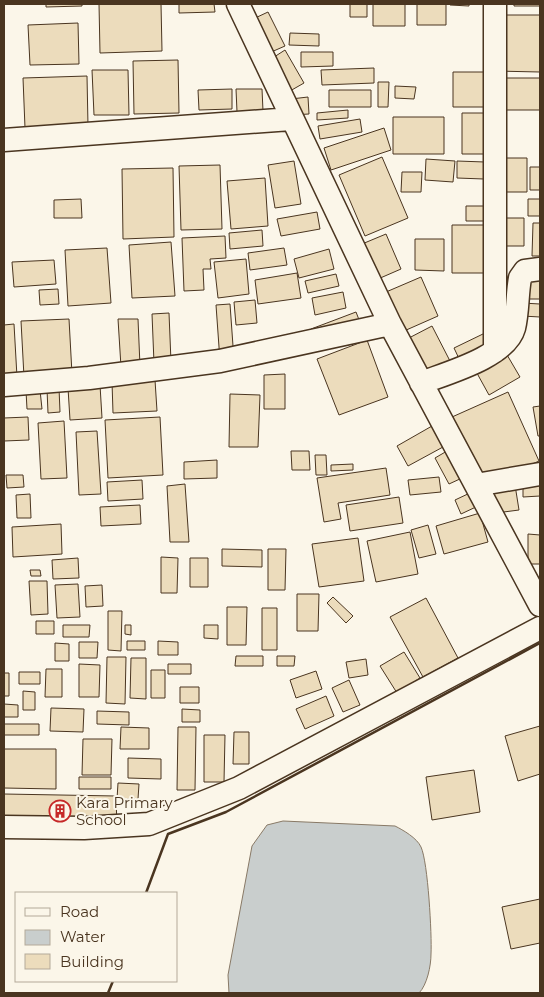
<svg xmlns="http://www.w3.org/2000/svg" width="544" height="997" font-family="Montserrat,sans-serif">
  <rect width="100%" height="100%" fill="#fbf6e9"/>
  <path fill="#c9cecd" stroke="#887966" d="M283 821 395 826C403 830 417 838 421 847 428 862 432 935 431 954 431 966 427 985 419 993H229L228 975 252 846 267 825Z"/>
  <path fill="#ecdcbc" stroke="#4a3520" d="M46 4H82V6L46 7Z
    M99 4H161L162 51 100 53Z
    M179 4H214L215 12 179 13Z
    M350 4H367V17H350Z
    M373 4H405V26H373Z
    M417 4H446V25H417Z
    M450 4H469V6L450 5Z
    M514 4H540V6H514Z
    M268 12 285 46 269 53 253 19Z
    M494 15H540V72L494 71Z
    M78 23 79 64 30 65 28 25Z
    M290 33 319 34V46L289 45Z
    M285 50 304 83 290 91 271 59Z
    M301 52H333V66L301 67Z
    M178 60 179 113 134 114 133 61Z
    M374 68V83L322 85 321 70Z
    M92 70H128L129 115H94Z
    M453 72H489V107H453Z
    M87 76 88 126 25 128 23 78Z
    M495 78H540V110H495Z
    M378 82H389L388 107H378Z
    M395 86 416 87 414 99 395 98Z
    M232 89V109L199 110 198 90Z
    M236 89H262L263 111 237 112Z
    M329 90H371V107H329Z
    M308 97 309 114 291 115V99Z
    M348 110V118L317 120V113Z
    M462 113H492V154H462Z
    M393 117H444V154H393Z
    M360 119 362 132 320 139 318 126Z
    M384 128 391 150 331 170 324 148Z
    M382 157 408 218 365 236 339 175Z
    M497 158H527V192H497Z
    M426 159 455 161 453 182 425 180Z
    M294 161 301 204 275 208 268 165Z
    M457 161 485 162 484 179 457 178Z
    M220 165 222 229 181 230 179 166Z
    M530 167H540V190H530Z
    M173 168 174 237 123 239 122 169Z
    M402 172H422L421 192H401Z
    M265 178 268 226 231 229 227 181Z
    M81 199 82 218H54V200Z
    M528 199H540V216H528Z
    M466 206H485V221H466Z
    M317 212 320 229 281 236 277 219Z
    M501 218H524V246H501Z
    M533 223H540V256H532Z
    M452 225H489L488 273H452Z
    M262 230 263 246 230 249 229 233Z
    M386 234 401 269 378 279 362 244Z
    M225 236 226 258 210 259 211 269H203L204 290 184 291 182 238Z
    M415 239H444V271L415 270Z
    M171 242 175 296 132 298 129 245Z
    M107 248 111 303 68 306 65 250Z
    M284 248 287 265 250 270 248 253Z
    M329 249 334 269 299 278 294 259Z
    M246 259 249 294 218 298 214 262Z
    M54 260 56 284 14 287 12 262Z
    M297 273 301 298 258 304 255 280Z
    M336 274 339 286 308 293 305 281Z
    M525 276H540V299H525Z
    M421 277 438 316 404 331 386 292Z
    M58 289 59 304 40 305 39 290Z
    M343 292 346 308 315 315 312 298Z
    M255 300 257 323 236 325 234 302Z
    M522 303 540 304V317L522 316Z
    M230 304 234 360 220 361 216 305Z
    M356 312 363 330 318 347 311 329Z
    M169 313 171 362 154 363 152 314Z
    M69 319 72 374 24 377 21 321Z
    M118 319H138L140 366 121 367Z
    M14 324 17 377 4 378V325Z
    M432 326 450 361 426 374 407 339Z
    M485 333 493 350 462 365 454 348Z
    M367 340 388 397 339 415 317 359Z
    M503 348 520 377 489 395 473 366Z
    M285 374V409H264V375Z
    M155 380 157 411 113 413 112 382Z
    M100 385 102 418 70 420 68 388Z
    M59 388 60 412 48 413 47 389Z
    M40 390 42 409H27L26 391Z
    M508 392 539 461 483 486 452 417Z
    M230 394 260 395 258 447H229Z
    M540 406V436H538L533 407Z
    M28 417 29 440 4 441V418Z
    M160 417 163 475 108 478 105 420Z
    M64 421 67 478 41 479 38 423Z
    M432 426 443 447 408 466 397 446Z
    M97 431 101 494 79 495 76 432Z
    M291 451H309L310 470H292Z
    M447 451 462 478 449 484 435 458Z
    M315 455H326L327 475H316Z
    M217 460V478L184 479V462Z
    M353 464V470L331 471V465Z
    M386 468 390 495 338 503 341 519 324 522 317 478Z
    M6 475H23L24 487 7 488Z
    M439 477 441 492 410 495 408 480Z
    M142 480 143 499 108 501 107 482Z
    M185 484 189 542H170L167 486Z
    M515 485 519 510 496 513 492 489Z
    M540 485V496L523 497V486Z
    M472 492 478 506 461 514 455 500Z
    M30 494 31 518H17L16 495Z
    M399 497 403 523 350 531 346 505Z
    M140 505 141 524 101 526 100 507Z
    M480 513 488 542 444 554 436 526Z
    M61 524 62 554 13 557 12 527Z
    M428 525 436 554 419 558 411 530Z
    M410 532 418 574 376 582 367 541Z
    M528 534 540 535V564H528Z
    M358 538 364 581 319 587 312 544Z
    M222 549 262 550V567L222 566Z
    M268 549H286L285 590H268Z
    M161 557 178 558 177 593H161Z
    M78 558 79 578 53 579 52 560Z
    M190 558H208V587H190Z
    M30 570H40L41 576H31Z
    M29 581H47L48 614 31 615Z
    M78 584 80 617 57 618 55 585Z
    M102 585 103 606 86 607 85 586Z
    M297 594H319L318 631H297Z
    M333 597 353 616 346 623 327 603Z
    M426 598 458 658 423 677 390 617Z
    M227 607H247L246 645H227Z
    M262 608H277V650H262Z
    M108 611H122L121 651 108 650Z
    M36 621H54V634H36Z
    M63 625H90L89 637H63Z
    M125 625H131V635L125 634Z
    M204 625H218V639L204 638Z
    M127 641H145V650H127Z
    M158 641 178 642V655H158Z
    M79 642H98L97 658H79Z
    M55 643 69 644V661H55Z
    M404 652 420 678 397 693 380 666Z
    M236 656H263V666H235Z
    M277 656H295L294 666H277Z
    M107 657H126L125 704 106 703Z
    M131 658H146V699L130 698Z
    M366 659 368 675 349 678 346 662Z
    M79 664 100 665 99 697H79Z
    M168 664H191V674H168Z
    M46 669H62V697H45Z
    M151 670H165V698H151Z
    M316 671 322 689 296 698 290 680Z
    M19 672H40V684H19Z
    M4 673H9V696H4Z
    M349 680 360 705 343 712 332 688Z
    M180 687H199V703H180Z
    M23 691 35 692V710H23Z
    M326 696 334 716 305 729 296 709Z
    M4 704 18 705V717H4Z
    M51 708 84 709 83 732 50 731Z
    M182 709 200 710V722H182Z
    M97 711 129 712V725L97 724Z
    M4 724H39V735H4Z
    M540 726V774L518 781 505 736Z
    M121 727 149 728V749H120Z
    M178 727H196L195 790H177Z
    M234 732H249V764H233Z
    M204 735H225L224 782H204Z
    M83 739H112L111 775H82Z
    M4 749H56V789L4 788Z
    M128 758 161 759V779L128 778Z
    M474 770 480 812 432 820 426 777Z
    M79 777H111V789H79Z
    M118 783 139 784 138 799H117Z
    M4 794 116 796 117 828 4 826Z
    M540 899V943L511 949 502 907Z"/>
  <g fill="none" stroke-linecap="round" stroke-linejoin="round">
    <g stroke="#4a3520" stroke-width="25">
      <path id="minor" d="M238 4 390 324 540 605
        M495 4V351
        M4 140 291 119
        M421 383C447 373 506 357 514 328 518 312 517 294 520 278L525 271 540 269
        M4 385 89 378 220 361 390 324
        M476 485 540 474
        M4 827 84 828 149 824 239 788 540 628"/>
    </g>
    <use href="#minor" stroke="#fbf6e9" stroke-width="22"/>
    <path stroke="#4a3520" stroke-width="2.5" d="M146 893 168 834 226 812 540 643
      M108 993 113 981"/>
  </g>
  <defs>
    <g id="building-ring" transform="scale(1.125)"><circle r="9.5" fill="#fbf6e9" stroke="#c62828" stroke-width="1.5"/><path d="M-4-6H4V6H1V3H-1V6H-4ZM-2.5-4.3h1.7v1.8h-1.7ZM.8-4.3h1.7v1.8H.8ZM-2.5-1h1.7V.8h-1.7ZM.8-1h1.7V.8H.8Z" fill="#c62828"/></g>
  </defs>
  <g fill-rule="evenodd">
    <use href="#building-ring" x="60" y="811"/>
  </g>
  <g text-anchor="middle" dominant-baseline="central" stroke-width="4" stroke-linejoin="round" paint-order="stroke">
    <g font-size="15" fill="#4a3520" stroke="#fbf6e9" text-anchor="start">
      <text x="76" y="802">Kara Primary<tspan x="76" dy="17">School</tspan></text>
    </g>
  </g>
  <rect width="544" height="997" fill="none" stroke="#4a3520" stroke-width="10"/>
  <rect x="15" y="892" width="162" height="90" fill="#fbf6e9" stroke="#b4a999"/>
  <rect x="25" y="908" width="25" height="8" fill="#fbf6e9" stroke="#b4a999"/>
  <text x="60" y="917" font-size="15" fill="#4a3520">Road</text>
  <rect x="25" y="930" width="25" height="15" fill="#c9cecd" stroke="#b4a999"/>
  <text x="60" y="942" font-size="15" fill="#4a3520">Water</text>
  <rect x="25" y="954" width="25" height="15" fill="#ecdcbc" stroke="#b4a999"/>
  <text x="60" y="967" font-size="15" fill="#4a3520">Building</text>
</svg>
